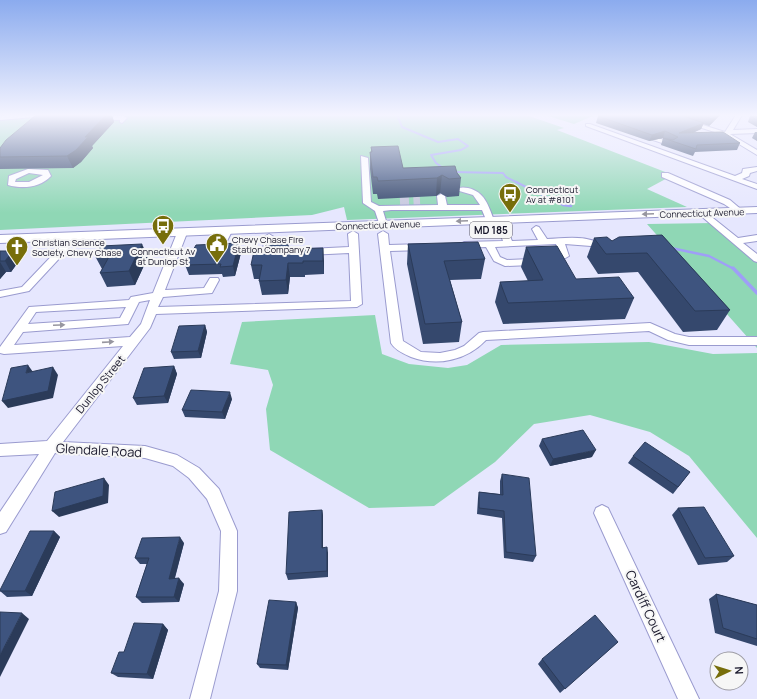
<svg xmlns="http://www.w3.org/2000/svg" width="757" height="699" font-family="Manrope,sans-serif">
  <rect width="100%" height="100%" fill="#e6e7fe"/>
  <path fill="#8fd7b5" d="M0 115H526L564 128 557 130 673 175 647 189 687 207 347 220 344 207 312 215 0 230Z
    M545 115H595L574 124Z
    M714 223 757 259V348L647 224Z
    M375 315 382 354 409 364 448 368 467 365 501 345 649 342 713 354 757 353V538L689 456 650 432 590 415 534 424 495 462 434 506 369 508 270 450 266 409 273 385 268 370 230 364 242 322Z"/>
  <g fill="none" stroke-linecap="round" stroke-linejoin="round">
    <path stroke="#9f9ef7" stroke-width="2" d="M398 117 402 127 438 142 458 139 468 146 461 150 431 155 436 163 443 168
      M452 172 503 173 506 177 518 183"/>
    <path stroke="#9f9ef7" stroke-width="2.5" d="M516 182 563 205 571 206
      M671 248 709 256 734 269"/>
    <path stroke="#9f9ef7" stroke-width="3.5" d="M733 268 757 293"/>
    <path stroke="#c7c8de" stroke-width="9" stroke-dasharray="9 4.5" stroke-linecap="butt" d="M400 202 420 201"/>
    <g stroke="#9a9bcf" stroke-width="2">
      <path id="minor" d="M36 115 33 117 0 120V116Z
        M661 115H671L725 132 736 115H742L733 130 757 129V133L730 134 757 150V155L724 135Z
        M96 116H124L127 118 122 123 120 122V120L94 119V117Z
        M586 124H590L735 176 742 173 743 169 757 167V171L750 173 749 176 742 179 757 184V189L586 126Z
        M655 137 664 140 665 141 662 143 653 140V138Z
        M361 156 368 158 371 202 379 206 438 205 437 196 441 194 445 196 447 205H480L473 195 456 190C459 187 463 187 468 188 485 192 488 205 494 220L490 223 487 222 482 210H391L383 211 387 224 386 226H380L375 211 363 203Z
        M28 169 48 170 51 176C40 188 22 189 8 185L9 176ZM29 173 43 175 29 182H15L16 179Z
        M662 173H668L730 200 743 211 739 214 724 204 662 177Z
        M703 210 738 238 757 235V241L743 243 757 254V262L754 261 700 215V211Z
        M536 226 539 227 547 239C567 238 595 233 609 252L604 255 591 246 565 244 569 256 555 264 505 266 494 261 486 247 464 248 459 245 464 242 503 241 499 230 503 227 507 230 512 241 538 240 532 229ZM556 244 559 255 553 258 507 260 500 257 495 247Z
        M227 228 232 231 227 241H221L219 239 224 229Z
        M182 230 187 233 165 290 204 288 210 278H218L219 280 212 293 163 297 158 307 351 301 349 253 308 255 303 252 308 249 349 247 348 234 353 231 358 234 362 304 357 307 156 314 150 328 63 442 145 446 177 455 199 468 219 489 237 531V591L210 699H190L219 591 221 531 207 499 189 478 173 466 145 458 55 453 6 532 0 534V512L39 454 0 456V444L47 441 123 346 4 354 0 353V347L29 307 129 300 131 297 153 293 177 233ZM150 300 141 324 130 337 14 345 23 332 128 324 139 302ZM126 307 120 318 28 324 36 312Z
        M383 231 388 234 389 245 424 244 429 247 424 250 390 251 403 341 421 352 440 353 455 350 464 346 479 333 483 332 650 323 675 334 689 337H757V345H689L668 340 649 331 486 340C467 360 438 367 411 357 404 354 395 350 391 343L378 234Z
        M269 234 274 237 272 250 281 251 283 253 281 255H268L263 252 264 237Z
        M66 243 69 244V248L29 291 0 297V291L22 287 63 244Z
        M602 505 608 508 699 699H678L594 513 596 508Z"/>
    </g>
    <g stroke="#9a9bcf" stroke-width="2">
      <path id="major" d="M757 207V213L0 243V235Z"/>
    </g>
    <use href="#minor" fill="#fff" fill-rule="evenodd"/>
    <use href="#major" fill="#fff" fill-rule="evenodd"/>
  </g>
  <path fill="#35486d" d="M36 115H112L114 122 92 146 93 148 81 162 73 168 0 169V148Z
    M602 115H720L709 126 703 124 701 129 693 133 740 143 737 150 695 152 693 156 661 145 663 138H664H663L649 141 596 123 598 116Z
    M750 116H757V127L748 122Z
    M755 132H757V141L752 138Z
    M371 147 403 168 457 173 461 178 459 196 447 197 440 193 436 196 378 199 377 194H373L370 169V152H371Z
    M662 235 730 310 717 330 683 332 638 272 598 274 587 257 594 238 612 241Z
    M288 244 289 249 324 261V274L305 275V277H290L288 294 262 295 259 281V279H254L251 265 265 251Z
    M408 244 485 259 481 279 450 280 462 322 459 342 423 344 407 264Z
    M101 246 148 257 135 285 107 287 100 273 102 269 95 256Z
    M526 247 576 279 634 298 625 319 503 324 495 302 500 282 528 281 521 267Z
    M0 251H13L19 261 11 272H6L0 279Z
    M241 253 235 276 223 277 222 274 189 275 185 265Z
    M205 325 207 332 201 358 174 359 171 352Z
    M174 366 177 374 168 403 137 405 133 398Z
    M232 399 225 419 185 417 182 410Z
    M542 439 592 457 550 466 539 446Z
    M633 456 690 472 673 494 628 463Z
    M502 474 536 556 533 562 504 558 502 518 477 514 478 498 479 492 500 494V481Z
    M678 508 734 556 727 562 698 565 672 515Z
    M322 510 323 516V547L328 553V577L288 580 286 574Z
    M54 531 60 537 32 596 7 597 0 591V590Z
    M184 543 175 578 184 584 179 602 142 603 136 597 147 564H140L135 558Z
    M716 594 757 605V646L715 633 709 599Z
    M296 602 298 608 288 670 260 668 257 664Z
    M163 624 168 630 153 679 118 677 111 673 124 652Z
    M618 642 560 693 538 664 542 659Z"/>
  <path fill="#2b3b59" d="M106 115H112L114 122 92 146 93 148 81 162 73 168 67 156 85 137Z
    M716 115H720L709 126 712 119Z
    M704 123 701 129 678 139 679 133Z
    M665 131 663 138 649 141 652 135Z
    M442 175 440 193 436 196 437 178Z
    M239 243 241 253 235 276 233 266Z
    M142 244 148 257 135 285 129 271Z
    M323 248 324 261V274L323 261Z
    M13 251 19 261 11 272 5 261Z
    M0 262 6 272 0 279Z
    M288 263 290 277 288 294 286 280Z
    M205 325 207 332 201 358 198 351Z
    M28 365 33 372 26 373Z
    M174 366 177 374 168 403 164 396Z
    M53 367 58 375 53 398 8 408 2 401Z
    M230 392 232 399 225 419 222 412Z
    M596 450 592 457 550 466 553 459Z
    M104 478 109 485 108 503 59 517 52 511Z
    M322 510 323 516V554L322 548Z
    M54 531 60 537 32 596 25 591Z
    M180 537 184 543 173 584 169 579Z
    M327 547 328 553V577L327 571Z
    M179 578 184 584 179 602 174 597Z
    M296 602 298 608 288 670 286 665Z
    M22 613 29 619 0 677V655Z
    M163 624 168 630 153 679 147 674Z"/>
  <path fill="#3e547f" stroke="#2b3b59" d="M36 115H106L85 137H88L76 150 67 156 0 157V148L6 140Z
    M602 115H680L704 123 679 133 723 132 740 143 697 145 696 149 663 138 673 140 678 137 665 131 652 135 598 116Z
    M701 115H716L712 119Z
    M750 116H757V120Z
    M398 146 403 168 455 166 457 173 461 178 449 179 442 175 437 178 378 181 377 177H373L370 152H372L371 147Z
    M662 235 730 310 695 311 647 253 606 254 594 238 607 237 612 241 619 237Z
    M478 242 485 259 444 261 462 322 425 324 408 244Z
    M239 243 233 266 220 267 221 264 185 265 196 245Z
    M142 244 129 271 100 273 110 255 95 256 101 246Z
    M288 244V249L323 248V261H303V263H288L286 280 259 281 262 265H251L254 251H265L266 245Z
    M557 246 576 279 619 277 634 298 508 303 500 282 543 280 526 247Z
    M0 251H13L5 261H0Z
    M205 325 198 351 171 352 179 326Z
    M28 365 26 373 53 367 48 391 2 401 11 368Z
    M174 366 164 396 133 398 144 368Z
    M191 390 230 392 222 412 182 410Z
    M583 430 596 450 553 459 542 439Z
    M645 442 690 472 678 487 633 456Z
    M502 474 529 478 536 556 506 552 504 511 479 508V492L503 495Z
    M104 478 103 496 52 511 55 492Z
    M704 507 734 556 705 558 678 508Z
    M322 510V548L327 547V571L286 574 289 512Z
    M30 531H54L25 591H0V590Z
    M180 537 169 579 179 578 174 597H136L149 558H135L142 538Z
    M716 594 757 605V639L723 628Z
    M269 600 296 602 286 665 257 664Z
    M0 612 22 613 0 655Z
    M595 615 618 642 565 689 542 659Z
    M134 623 163 624 147 674 111 673 119 652H124Z"/>
  <defs><path id="oneway-solid" d="M-6-.8H1V-3.2L6.5 0L1 3.2V.8H-6Z"/></defs>
  <g fill="#97969f">
    <use href="#oneway-solid" transform="translate(648 214) rotate(178)"/>
    <use href="#oneway-solid" transform="translate(462 221) rotate(178)"/>
    <use href="#oneway-solid" transform="translate(59 325) rotate(-3)"/>
    <use href="#oneway-solid" transform="translate(108 342) rotate(-4)"/>
  </g>
  <linearGradient id="sky" x2="0" y2="1"><stop stop-color="#8babee"/><stop offset="0.54" stop-color="#f4f4ff"/><stop offset="1" stop-color="#f4f4ff" stop-opacity="0"/></linearGradient>
  <rect width="757" height="213" fill="url(#sky)"/>
  <defs>
    <g id="bus-pin" transform="scale(1.15)"><path d="M0 17L-7.5 6A9.5 9.5 0 1 1 7.5 6Z" fill="#776e0b" stroke="#f6f6f6"/><path d="M-5-6H5V4H4V6H2V4H-2V6H-4V4H-5ZM-3.5-4V0h7V-4ZM-3.5 1.2v1.5H-2V1.2ZM2 1.2v1.5H3.5V1.2Z" fill="#fff"/></g>
    <g id="civic-pin" transform="scale(1.15)"><path d="M0 17L-7.5 6A9.5 9.5 0 1 1 7.5 6Z" fill="#776e0b" stroke="#f6f6f6"/><path d="M-.6-6.5H3V-4.5H.6V-3L4-1V1h2V6H-6V1h2V-1L-.6-3ZM-1.2 2.5V6h2.4V2.5Z" fill="#fff"/></g>
    <g id="church-pin" transform="scale(1.15)"><path d="M0 17L-7.5 6A9.5 9.5 0 1 1 7.5 6Z" fill="#776e0b" stroke="#f6f6f6"/><path d="M-1.2-6h2.4v3.5h3.3v2.4h-3.3V6h-2.4V-.1h-3.3v-2.4h3.3Z" fill="#fff"/></g>
  </defs>
  <g fill-rule="evenodd">
    <use href="#bus-pin" x="510" y="194"/>
    <use href="#bus-pin" x="163" y="226"/>
    <use href="#civic-pin" x="217" y="244"/>
    <use href="#church-pin" x="17" y="247"/>
  </g>
  <g text-anchor="middle" dominant-baseline="central" stroke-width="4" stroke-linejoin="round" paint-order="stroke">
    <g font-size="9" fill="#17162a" stroke="#f6f6f6" text-anchor="start">
      <text x="526" y="189">Connecticut<tspan x="526" dy="10">Av at #8101</tspan></text>
      <text x="232" y="239">Chevy Chase Fire<tspan x="232" dy="10">Station Company 7</tspan></text>
      <text x="32" y="242">Christian Science<tspan x="32" dy="10">Society, Chevy Chase</tspan></text>
      <text x="163" y="251" text-anchor="middle">Connecticut Av<tspan x="163" dy="10">at Dunlop St</tspan></text>
    </g>
    <g font-size="9" fill="#17162a" stroke="#f6f6f6">
      <text transform="translate(702 213) rotate(-2)">Connecticut Avenue</text>
      <text transform="translate(378 225) rotate(-2)">Connecticut Avenue</text>
    </g>
    <rect fill="#f6f6f6" stroke="#5a5967" stroke-width="1" x="470" y="222" width="42" height="16" rx="3"/>
    <g font-size="10" font-weight="bold" fill="#17162a">
      <text x="491" y="230">MD 185</text>
    </g>
    <g font-size="11" fill="#17162a" stroke="#f6f6f6">
      <text transform="translate(100 384) rotate(-51)">Dunlop Street</text>
    </g>
    <g font-size="13" fill="#17162a" stroke="#f6f6f6">
      <text transform="translate(99 450) rotate(3)">Glendale Road</text>
      <text transform="translate(646 606) rotate(65)">Cardiff Court</text>
    </g>
  </g>
  <g transform="translate(729 671) rotate(86)"><circle r="19" fill="#f6f6f6" stroke="#9d9ca4"/>
  <path d="M0-3L7 15L0 10L-7 15Z" fill="#776e0b"/>
  <text y="-6" font-size="11" font-weight="bold" text-anchor="middle" fill="#17162a">N</text>
  </g>
</svg>
